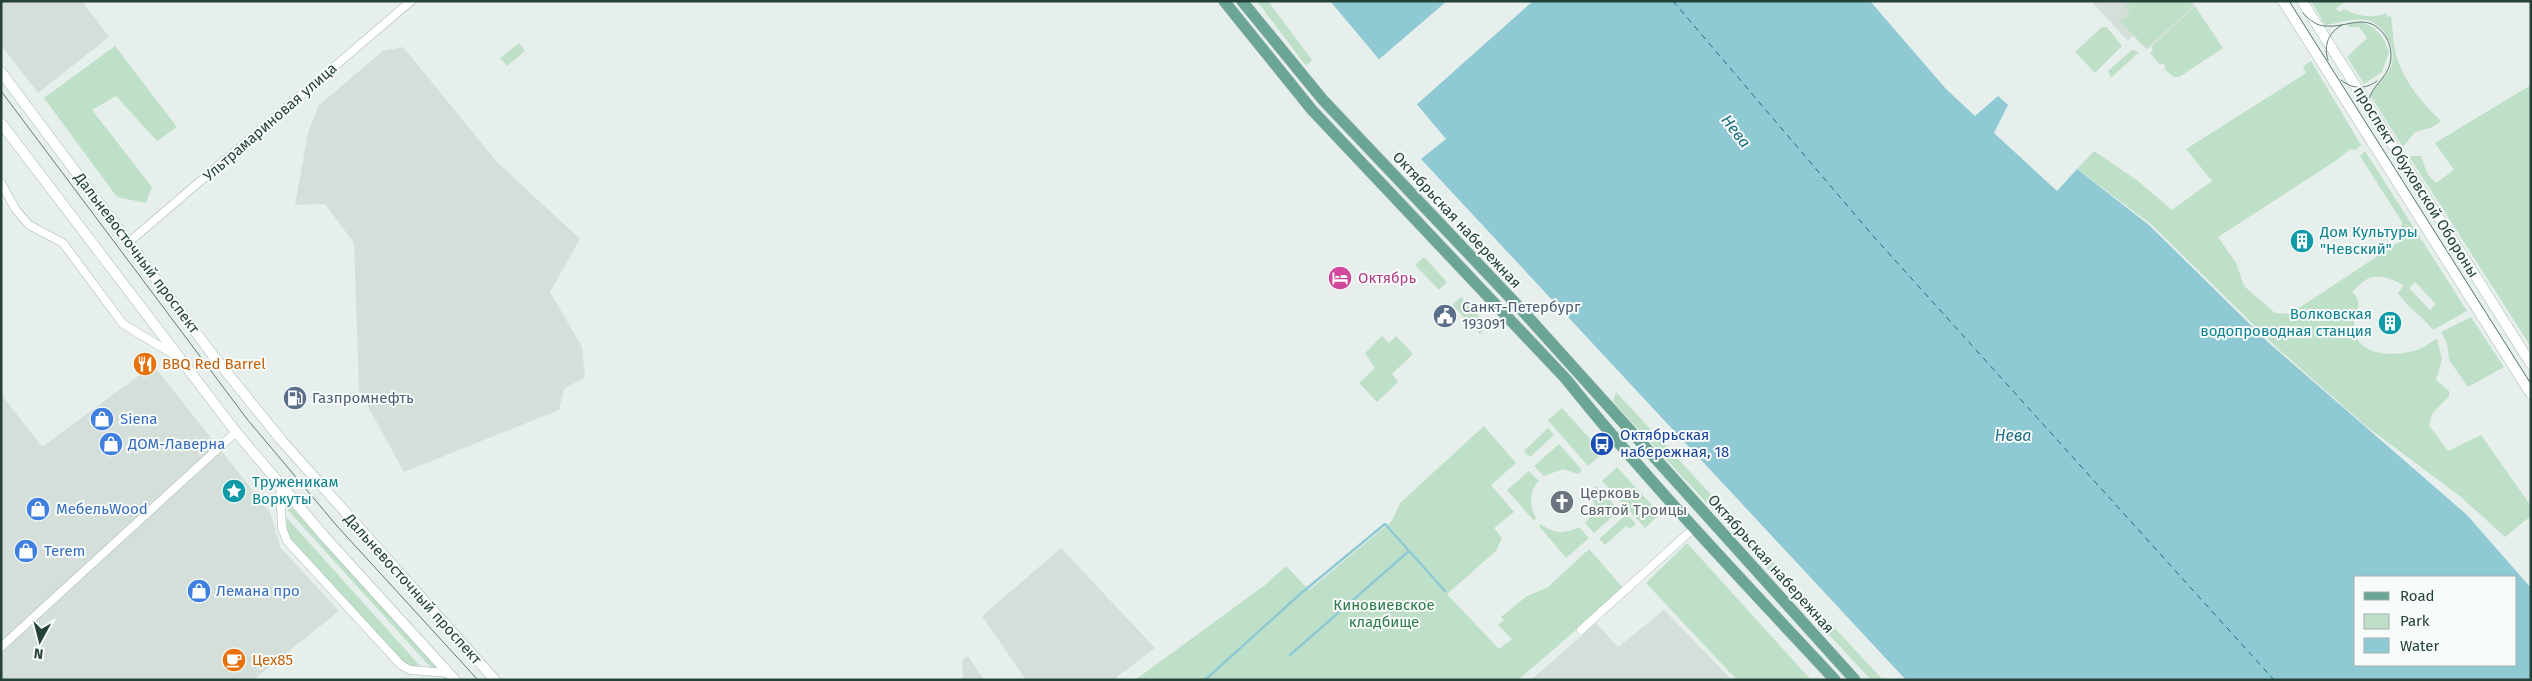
<svg xmlns="http://www.w3.org/2000/svg" width="2532" height="681" font-family="'Fira Sans',sans-serif">
  <rect width="100%" height="100%" fill="#e6efeb"/>
  <path fill="#d4dfda" d="M1 1H82L109 37 38 93 1 45Z
    M2091 1H2192L2195 6 2147 50 2133 36 2128 41Z
    M403 47 497 162 580 239 550 292 582 347 585 377 564 389 559 410 404 472 359 390 354 243 325 204 295 205 308 133 319 105 383 51Z
    M153 365 270 512 280 547 339 611 253 680H1V394L42 447Z
    M1061 548 1155 648 1113 680H1026L982 616Z
    M1664 610 1732 680H1531L1596 623 1618 647Z
    M968 656 984 680H963L962 661Z"/>
  <path fill="#bfe0c8" fill-rule="evenodd" d="M1257 1H1268L1312 60 1306 66Z
    M2133 1H2190L2193 6 2147 48 2119 21 2130 14 2125 6Z
    M2311 1H2342L2343 3 2336 8 2339 12 2345 9C2355 16 2375 19 2386 13L2387 17 2391 16C2393 29 2393 44 2397 58 2405 83 2422 103 2441 121L2433 127 2415 132 2403 147 2370 95C2376 85 2386 77 2391 67 2394 58 2393 48 2389 41 2374 9 2351 21 2325 25Z
    M2195 6 2223 48 2179 77H2174L2164 69 2166 67 2162 63 2160 65 2150 53 2153 50 2151 47Z
    M2356 22C2373 22 2385 37 2389 52L2382 72 2364 84 2347 57 2367 38 2359 27H2349L2347 24Z
    M2102 27H2107L2122 46 2095 73 2075 52Z
    M519 43 525 51 507 66 500 58Z
    M115 46 177 127 157 141 116 96 92 110 152 187 146 203 117 197 44 98Z
    M2132 50 2139 52 2111 78 2108 71Z
    M2311 61 2361 145 2356 150 2350 149 2337 160 2218 237 2236 263 2244 286 2275 313 2290 314 2399 242 2402 222 2360 156 2365 151 2467 311 2433 330C2422 316 2407 307 2398 293L2404 285C2380 274 2371 271 2352 292 2365 302 2354 313 2354 327 2356 357 2395 357 2417 350 2423 348 2430 342 2437 339L2442 359 2436 380 2449 391V396L2432 414 2429 425 2448 451 2481 435 2531 506V516L2505 537 2461 497 2366 426 2276 347 2151 224 2077 169 2094 151 2138 181 2172 210 2212 181 2186 149 2306 73 2303 66ZM2415 282 2436 304 2430 310 2409 288Z
    M2531 85V347L2409 156H2421L2428 175 2436 183 2454 170 2435 143Z
    M1424 257 1447 282 1439 290 1415 265Z
    M1461 297 1488 326 1480 334 1452 305Z
    M2471 317 2504 367 2468 387 2449 360 2447 343 2441 332Z
    M1382 336 1389 343 1396 336 1413 354 1392 374 1398 382 1377 402 1359 383 1375 368 1365 353Z
    M1616 392 1883 680H1871L1615 404 1613 401Z
    M1562 408 1603 453 1588 466 1548 420Z
    M1484 426 1516 463 1491 485 1514 512 1494 528 1502 538 1496 551 1447 594 1499 649 1512 639 1498 625 1504 620 1501 617 1527 596 1548 587 1589 549 1624 589 1518 680H1135L1265 585 1286 566 1309 590 1392 521 1400 503Z
    M1548 428 1554 435 1530 457 1524 451Z
    M1559 444 1582 470 1578 474 1563 469 1544 476 1534 466Z
    M1617 467 1660 514 1645 528 1602 481Z
    M1529 471 1539 481C1529 491 1529 506 1536 518L1534 521 1507 490Z
    M1597 486 1619 511 1594 533 1585 523C1594 514 1596 502 1592 490Z
    M285 500 436 667 435 669H432L286 508Z
    M1627 514 1636 524 1630 529 1626 526 1605 545 1599 539Z
    M286 517 422 668 412 667 404 663 288 536Z
    M1541 524C1553 534 1566 534 1579 527L1589 538 1566 558 1539 526Z
    M1687 543 1811 680H1737L1646 583Z"/>
  <path fill="#8ec9d4" fill-rule="evenodd" d="M1330 1H1870L1946 89 1975 116 1998 96 2008 105 1994 133 2057 191 2077 169 2149 225 2269 343 2467 515 2531 588V680H1906L1421 159 1446 139ZM2356 577H2516V665H2356Z"/>
  <path fill="#e6efeb" d="M1447 1H1533L1415 106 1377 61Z"/>
  <g fill="none" stroke-linecap="round" stroke-linejoin="round">
    <path stroke="#8ec9d4" stroke-width="2.5" d="M1290 655 1409 551
      M1205 680 1299 595 1385 524 1445 591"/>
    <path stroke="#1c6f80" stroke-width="1" stroke-dasharray="6 5" stroke-linecap="butt" d="M1673 1 1874 237 2274 680"/>
    <g stroke="#a8b8b2" stroke-width="9">
      <path id="street" d="M1 183 16 210 29 225 63 243 123 324 176 356
        M129 242 411 1
        M280 484 282 528 287 541 401 665 410 670 449 673
        M1581 630 1694 528
        M1 647 236 432"/>
    </g>
    <g stroke="#a4bbb3" stroke-width="11">
      <path id="secondary" d="M2283 1 2531 394
        M2302 1 2531 364
        M1 72 212 354 282 441 495 680
        M1 123 236 432 324 536 455 680"/>
    </g>
    <g stroke="#c2cac8" stroke-width="12">
      <path id="primary" d="M1224 1 1312 110 1566 379C1650 484 1743 581 1835 680
        M1242 1 1323 100 1520 308 1855 680"/>
    </g>
    <use href="#street" stroke="#fff" stroke-width="8"/>
    <use href="#secondary" stroke="#fff" stroke-width="10"/>
    <use href="#primary" stroke="#6aa596" stroke-width="11"/>
    <path stroke="#5f7d75" stroke-width="1" d="M2289 1 2531 384
      M2303 13C2310 20 2316 26 2326 26 2347 28 2366 12 2383 33 2388 39 2391 47 2391 55 2392 83 2358 86 2371 121
      M2328 60C2323 45 2329 32 2342 25
      M2341 80C2352 89 2365 90 2377 81
      M1 91 247 419 337 526 478 680"/>
  </g>
  <defs>
    <g id="building-disc" transform="scale(1.25)"><circle r="9.5" fill="#0f9aa8" stroke="#f7fbf9"/><path d="M-4-6H4V6H1V3H-1V6H-4ZM-2.5-4.3h1.7v1.8h-1.7ZM.8-4.3h1.7v1.8H.8ZM-2.5-1h1.7V.8h-1.7ZM.8-1h1.7V.8H.8Z" fill="#fff"/></g>
    <g id="hotel-disc" transform="scale(1.25)"><circle r="9.5" fill="#d1479c" stroke="#f7fbf9"/><path d="M-6-4.5h1.5V1H6V5H4.5V3h-9V5H-6ZM-4 0a1.8 1.8 0 1 1 3.6 0ZM.5 0V-2.5h3Q6-2.5 6 0Z" fill="#fff"/></g>
    <g id="civic-disc" transform="scale(1.25)"><circle r="9.5" fill="#5c6f8a" stroke="#f7fbf9"/><path d="M-.6-6.5H3V-4.5H.6V-3L4-1V1h2V6H-6V1h2V-1L-.6-3ZM-1.2 2.5V6h2.4V2.5Z" fill="#fff"/></g>
    <g id="restaurant-disc" transform="scale(1.25)"><circle r="9.5" fill="#e8710a" stroke="#f7fbf9"/><path d="M-5-6h1v4h1v-4h1v4h1v-4h1v5L-1.5 .5V6h-2V.5L-5-1ZM5-6V6H3V1.5H1.5Q1.5-4 5-6Z" fill="#fff"/></g>
    <g id="fuel-disc" transform="scale(1.25)"><circle r="9.5" fill="#5c6f8a" stroke="#f7fbf9"/><path d="M-5.5-6h7V0h2V4h1.3V-2.5L3-4.5l.8-.8L6-3V5H2.5V1h-1V6h-7ZM-4.2-4.7v3.2H.2V-4.7Z" fill="#fff"/></g>
    <g id="shop-disc" transform="scale(1.25)"><circle r="9.5" fill="#3f7fe0" stroke="#f7fbf9"/><path d="M-5-2.5h2.3a2.7 3.5 0 0 1 5.4 0H5L5.5 6h-11ZM-1.5-2.5h3a1.5 2.3 0 0 0-3 0Z" fill="#fff"/></g>
    <g id="bus-disc" transform="scale(1.25)"><circle r="9.5" fill="#1a4fb4" stroke="#f7fbf9"/><path d="M-5-6H5V4H4V6H2V4H-2V6H-4V4H-5ZM-3.5-4V0h7V-4ZM-3.5 1.2v1.5H-2V1.2ZM2 1.2v1.5H3.5V1.2Z" fill="#fff"/></g>
    <g id="sight-disc" transform="scale(1.25)"><circle r="9.5" fill="#0f9aa8" stroke="#f7fbf9"/><path d="M0-6L1.8-2.2L6-1.7L2.9 1.2L3.7 5.4L0 3.3L-3.7 5.4L-2.9 1.2L-6-1.7L-1.8-2.2Z" fill="#fff"/></g>
    <g id="church-disc" transform="scale(1.25)"><circle r="9.5" fill="#6b7280" stroke="#f7fbf9"/><path d="M-1.2-6h2.4v3.5h3.3v2.4h-3.3V6h-2.4V-.1h-3.3v-2.4h3.3Z" fill="#fff"/></g>
    <g id="cafe-disc" transform="scale(1.25)"><circle r="9.5" fill="#e8710a" stroke="#f7fbf9"/><path d="M-5.5-4.5H6V0H3Q3 3.5 0 3.5H-2.5Q-5.5 3.5-5.5 0ZM3-3.2v2h1.7v-2ZM-6 4.5H4V6H-6Z" fill="#fff"/></g>
  </defs>
  <g fill-rule="evenodd">
    <use href="#building-disc" x="2302" y="241"/>
    <use href="#hotel-disc" x="1340" y="278"/>
    <use href="#civic-disc" x="1445" y="316"/>
    <use href="#building-disc" x="2390" y="323"/>
    <use href="#restaurant-disc" x="145" y="364"/>
    <use href="#fuel-disc" x="295" y="398"/>
    <use href="#shop-disc" x="102" y="419"/>
    <use href="#shop-disc" x="111" y="444"/>
    <use href="#bus-disc" x="1602" y="444"/>
    <use href="#sight-disc" x="234" y="491"/>
    <use href="#church-disc" x="1562" y="502"/>
    <use href="#shop-disc" x="38" y="509"/>
    <use href="#shop-disc" x="26" y="551"/>
    <use href="#shop-disc" x="199" y="591"/>
    <use href="#cafe-disc" x="234" y="660"/>
  </g>
  <g text-anchor="middle" dominant-baseline="central" stroke-width="4" stroke-linejoin="round" paint-order="stroke">
    <g font-size="15" fill="#24423a" stroke="#f7fbf9">
      <text transform="translate(270 122) rotate(-41)">Ультрамариновая улица</text>
      <text transform="translate(2416 182) rotate(58)">проспект Обуховской Обороны</text>
      <text transform="translate(1457 220) rotate(47)">Октябрьская набережная</text>
      <text transform="translate(137 253) rotate(53)">Дальневосточный проспект</text>
      <text transform="translate(1771 564) rotate(48)">Октябрьская набережная</text>
      <text transform="translate(413 589) rotate(48)">Дальневосточный проспект</text>
    </g>
    <g font-size="15" fill="#0d838f" stroke="#f7fbf9" text-anchor="start">
      <text x="2320" y="232">Дом Культуры<tspan x="2320" dy="17">"Невский"</tspan></text>
      <text x="2372" y="314" text-anchor="end">Волковская<tspan x="2372" dy="17">водопроводная станция</tspan></text>
      <text x="252" y="482">Труженикам<tspan x="252" dy="17">Воркуты</tspan></text>
    </g>
    <g font-size="15" fill="#b23c85" stroke="#f7fbf9" text-anchor="start">
      <text x="1358" y="278">Октябрь</text>
    </g>
    <g font-size="15" fill="#4e5e75" stroke="#f7fbf9" text-anchor="start">
      <text x="1462" y="307">Санкт-Петербург<tspan x="1462" dy="17">193091</tspan></text>
      <text x="312" y="398">Газпромнефть</text>
    </g>
    <g font-size="15" fill="#c56008" stroke="#f7fbf9" text-anchor="start">
      <text x="162" y="364">BBQ Red Barrel</text>
      <text x="252" y="660">Цех85</text>
    </g>
    <g font-size="15" fill="#366cbe" stroke="#f7fbf9" text-anchor="start">
      <text x="120" y="419">Siena</text>
      <text x="128" y="444">ДОМ-Лаверна</text>
      <text x="56" y="509">МебельWood</text>
      <text x="44" y="551">Terem</text>
      <text x="216" y="591">Лемана про</text>
    </g>
    <g font-size="15" fill="#164399" stroke="#f7fbf9" text-anchor="start">
      <text x="1620" y="435">Октябрьская<tspan x="1620" dy="17">набережная, 18</tspan></text>
    </g>
    <g font-size="15" fill="#5b616d" stroke="#f7fbf9" text-anchor="start">
      <text x="1580" y="493">Церковь<tspan x="1580" dy="17">Святой Троицы</tspan></text>
    </g>
    <g font-size="15" fill="#2d7a4b" stroke="#f7fbf9">
      <text x="1384" y="605">Киновиевское<tspan x="1384" dy="17">кладбище</tspan></text>
    </g>
    <g font-size="16" font-style="italic" fill="#1c6f80" stroke="#f7fbf9">
      <text transform="translate(1736 131) rotate(52)">Нева</text>
      <text x="2013" y="435">Нева</text>
    </g>
  </g>
  <rect width="2532" height="681" fill="none" stroke="#24423a" stroke-width="5"/>
  <rect x="2354" y="576" width="162" height="90" fill="#f7fbf9" stroke="#a3b1ad"/>
  <rect x="2364" y="592" width="25" height="8" fill="#6aa596" stroke="#a3b1ad"/>
  <text x="2400" y="601" font-size="15" fill="#24423a">Road</text>
  <rect x="2364" y="614" width="25" height="15" fill="#bfe0c8" stroke="#a3b1ad"/>
  <text x="2400" y="626" font-size="15" fill="#24423a">Park</text>
  <rect x="2364" y="638" width="25" height="15" fill="#8ec9d4" stroke="#a3b1ad"/>
  <text x="2400" y="651" font-size="15" fill="#24423a">Water</text>
  <g transform="translate(40 641) rotate(187)" stroke="#f7fbf9" stroke-width="4" paint-order="stroke">
  <path d="M0-4L9 19L0 12L-9 19Z" fill="#24423a"/>
  <text y="-8" font-size="14" font-weight="bold" text-anchor="middle" fill="#24423a">N</text>
  </g>
</svg>
